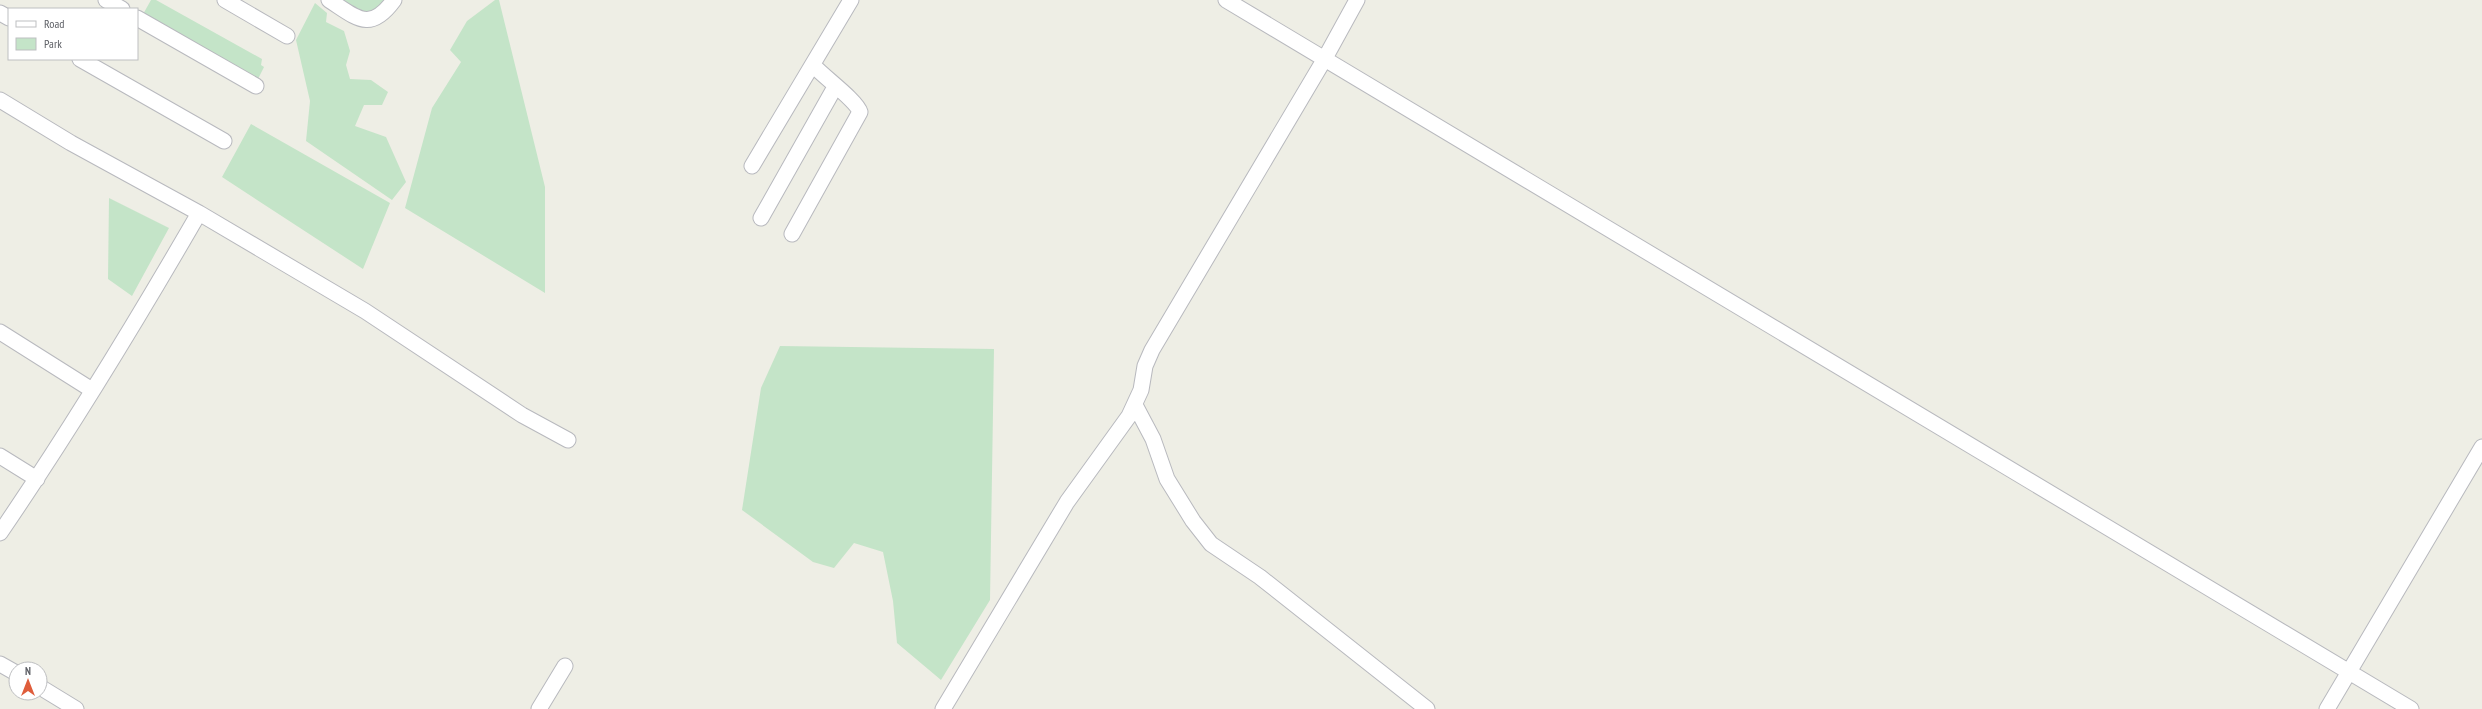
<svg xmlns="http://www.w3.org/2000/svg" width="2482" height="709" font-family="'PT Sans Narrow',sans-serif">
  <rect width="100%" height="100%" fill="#eeeee5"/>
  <path fill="#c4e4c8" d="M151 0H156L262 59 261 65 264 67 256 83 142 16Z
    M335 0H389L387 4 362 16Z
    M495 0H499L545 187V293L405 208 432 108 461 62 450 50 467 21Z
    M315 3 327 13 326 22 344 31 350 51 346 65 350 79 371 80 388 92 382 105H364L355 126 386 137 406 182 392 200 306 141 310 101 296 40Z
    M251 124 390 203 363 269 222 177Z
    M109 198 169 228 132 296 108 279Z
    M780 346 994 349 990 600 941 680 897 643 893 601 883 552 854 543 834 568 813 562 742 510 761 388Z"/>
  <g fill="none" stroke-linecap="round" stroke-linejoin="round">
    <g stroke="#b8b9be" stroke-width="17">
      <path id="minor" d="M106 0 122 9
        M225 0 287 36
        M329 0C357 18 370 33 394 0
        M1226 0 2411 709
        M0 13 9 18
        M137 18 256 86
        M80 59 224 141
        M0 100 71 143 199 213 365 311 522 415 568 440
        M752 166 851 0
        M761 218 835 87
        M792 234 860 112C857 101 824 77 814 66
        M0 332 92 390
        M1135 405 1153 439 1167 479 1193 521 1211 544 1260 577 1427 709
        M0 456 37 479
        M0 533C71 429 136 322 199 213
        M0 664 16 673
        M40 687 76 709
        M539 709 565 666
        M943 709 1067 502 1129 416 1141 390 1145 366 1152 350 1324 60 1357 0
        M2327 709 2482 447"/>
    </g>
    <use href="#minor" stroke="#fff" stroke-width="15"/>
  </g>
  <rect x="8" y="8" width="130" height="52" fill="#ffffff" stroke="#bebfc1"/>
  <rect x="16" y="21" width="20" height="6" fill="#ffffff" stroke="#bebfc1"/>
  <text x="44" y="28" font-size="12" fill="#5d5f65">Road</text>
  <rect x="16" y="38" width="20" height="12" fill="#c4e4c8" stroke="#bebfc1"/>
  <text x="44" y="48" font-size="12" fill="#5d5f65">Park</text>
  <g transform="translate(28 681)"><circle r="19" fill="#ffffff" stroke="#bebfc1"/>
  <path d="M0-3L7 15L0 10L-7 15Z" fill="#df5d3b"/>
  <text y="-6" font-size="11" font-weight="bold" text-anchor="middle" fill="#5d5f65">N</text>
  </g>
</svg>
